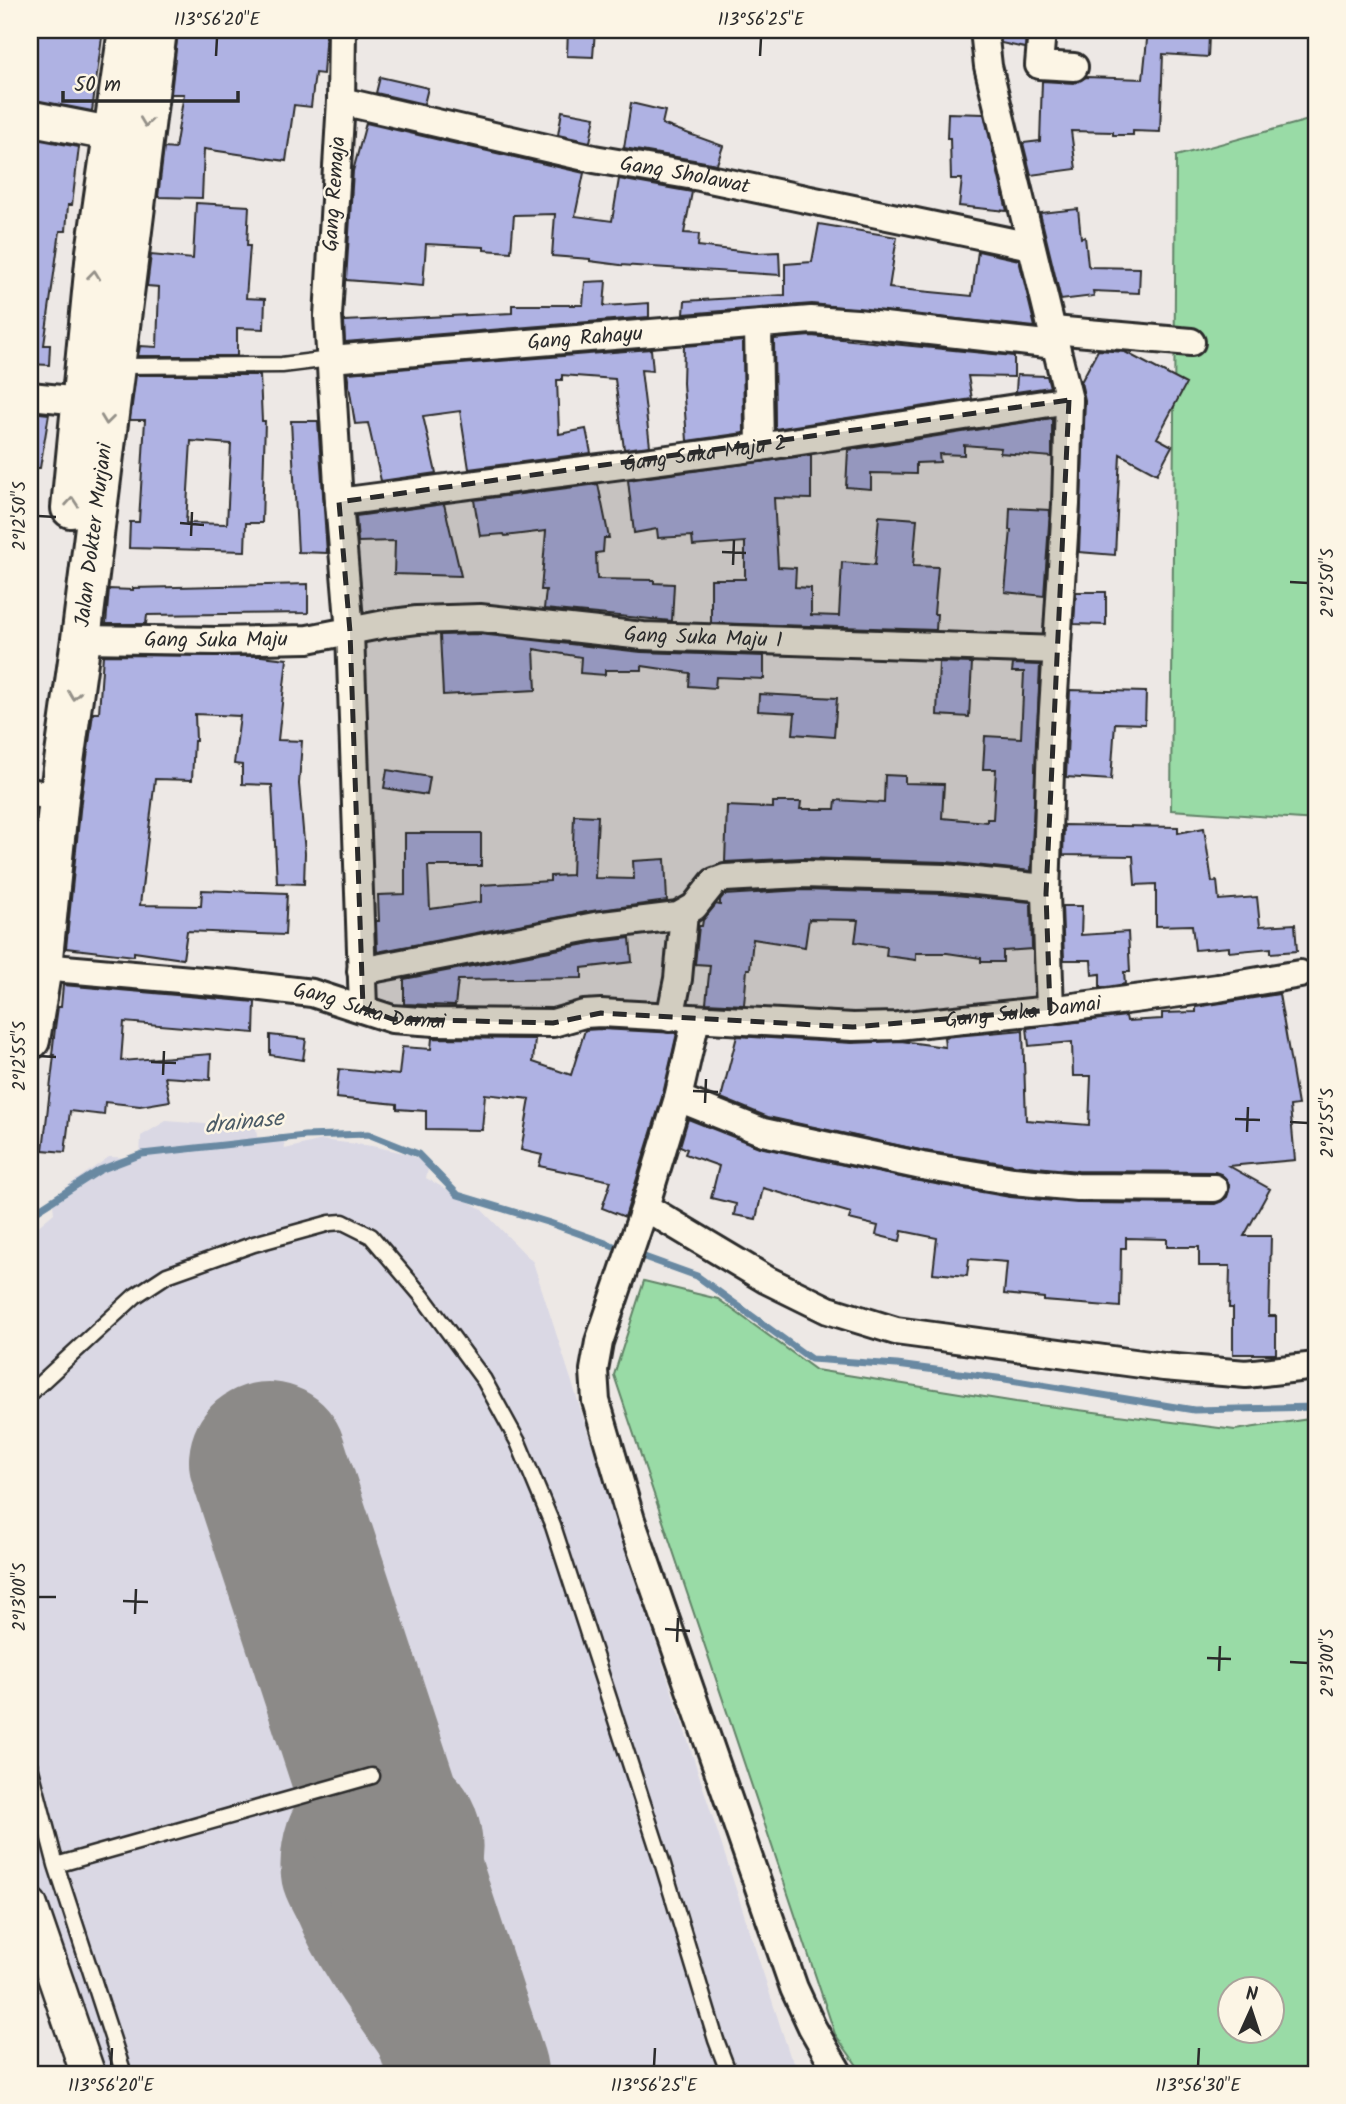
<svg xmlns="http://www.w3.org/2000/svg" width="1346" height="2104" font-family="Kalam,sans-serif">
  <rect width="100%" height="100%" fill="#ede8e5"/>
  <filter id="ink" filterUnits="userSpaceOnUse"><feTurbulence type="fractalNoise" baseFrequency=".0143" numOctaves="2"/><feDisplacementMap in="SourceGraphic" scale="14" xChannelSelector="R" yChannelSelector="G"/><feConvolveMatrix kernelMatrix="1 2 1 2 8 2 1 2 1" color-interpolation-filters="sRGB"/></filter>
  <g filter="url(#ink)">
    <path fill="#dad8e4" d="M166 1121 256 1128 257 1137 284 1140 285 1149 322 1140 372 1146 409 1154 429 1165 426 1178 480 1208 533 1262 790 2056 802 2074H96L30 1882V1233L54 1213 52 1197 109 1157 140 1158 141 1136Z"/>
    <path fill="#99dba6" stroke="#628368" stroke-width="2" fill-rule="evenodd" d="M1316 118V820L1171 810 1176 156Z
      M644 1281 718 1299 816 1370 1016 1402 1235 1430 1316 1418V2074H863L835 2034 614 1375ZM1230 1988H1272V2030H1230Z"/>
    <g fill="none" stroke-linecap="round" stroke-linejoin="round">
      <path stroke="#6989a2" stroke-width="7" d="M1311 1006 1316 1005
        M30 1215 100 1170 142 1154 305 1136 368 1134 418 1154 458 1195 550 1223 697 1276 811 1359 897 1365 1005 1379 1194 1410 1316 1407"/>
      <path stroke="#8c8a88" stroke-width="63" d="M416 1913C428 1899 444 1883 449 1865 456 1833 444 1796 413 1785 389 1776 336 1799 323 1820 314 1834 310 1862 313 1878 315 1888 322 1898 326 1907 351 1966 396 2020 431 2074"/>
      <path stroke="#8c8a88" stroke-width="158" d="M268 1461 469 2074"/>
    </g>
    <path fill="#afb2e3" stroke="#2b2b2b" stroke-width="2" fill-rule="evenodd" d="M30 30H103L92 111 30 99Z
      M178 30H326L323 74 315 73 311 107 294 105 286 161 204 149 202 198 158 197 164 148 175 149 184 94H171Z
      M568 30H595L593 57 567 56Z
      M1000 30H1026L1025 48 1001 43Z
      M1148 30H1184V35L1209 36 1208 57 1163 54 1160 132 1133 131V135H1113V132L1071 131 1076 169 1031 175 1023 143 1040 141 1042 81 1074 83 1086 77 1143 79Z
      M380 77 428 88 424 104 376 93Z
      M631 103 665 111 662 124 723 146 717 164 624 148Z
      M562 111 595 117 590 142 558 135Z
      M948 113 984 114 1007 211 959 206 962 179H951L950 138H947Z
      M366 123 584 173 575 216 612 221 619 179 692 192 684 233 699 234 698 246 757 253 779 252 780 275 620 265 590 261V259L552 256 555 214 514 215 511 252 484 250V247L426 244 423 286 346 280 353 171Z
      M30 138 79 147 72 205H68L66 231H60L44 345H50L49 365 30 364Z
      M196 203 249 206 247 246H250L246 298 265 299 264 329 237 328V356H138L140 346 157 347 159 287 147 286 151 255 193 259Z
      M1078 209 1081 238 1085 237 1088 265 1090 267 1140 268 1139 293 1093 291 1094 296 1061 300 1040 213Z
      M819 224 897 237 889 288 972 296 978 251 1019 260 1035 327 812 304 684 314 685 301 785 295V264L812 262Z
      M606 281 604 306 649 303V317L345 342 344 321 512 313V305H583L585 282Z
      M811 336 1014 356V377L968 376 972 399 775 429 774 339Z
      M743 341 744 433 687 441 683 383 684 346Z
      M651 349 653 371 641 370 650 446 624 449 615 379 562 375V380H557L559 434 586 429 591 453 469 469 460 411 423 416 436 473 381 481 368 423 355 424 347 373Z
      M1098 350 1125 352 1186 384 1157 438 1172 446 1157 474 1120 454 1115 555 1079 552 1085 400 1081 382Z
      M136 375H260L262 421H265L262 523H246L245 551 129 548 130 522H139L145 420H130ZM191 441 231 444 227 524 186 523Z
      M1017 375 1047 376 1050 387 1016 392Z
      M30 412 49 414 40 468H30Z
      M1052 418V457L1000 453 1001 448 964 445V455L939 454 940 462 916 463V474L871 473V489L846 487 848 450Z
      M291 421H318L327 553 298 552Z
      M811 455V499L774 498 778 567 796 568 795 587 811 588V615L839 616 842 562 875 565 879 516 917 519 913 566 938 567 934 614H937L936 630 711 623V579H745V542L693 546 692 536 658 538 657 529 634 533 628 480Z
      M598 484 609 538H604L603 552 596 553 597 579 654 580V583L674 584 672 621 544 609 546 590H541L546 531 505 536 504 534 480 536 474 500Z
      M444 504 461 576 394 574 395 541 358 542 356 516Z
      M1010 508 1050 510 1044 596 1005 592 1011 530H1009Z
      M308 584V613L147 615 146 624H106L109 589 133 590V588Z
      M1076 592H1106V625L1074 624Z
      M479 634 641 652 764 656V679L716 677 715 688 689 686 690 673 642 666V670H605V675L580 673 581 657 534 649 536 690 443 695 440 635Z
      M103 655 261 656 287 659 278 740 302 741 299 784 305 853 304 884 277 883 272 785 242 784V765L234 764 240 716 195 714 196 741H194L192 780 155 779 140 905 201 906 202 890 287 893 285 935 187 931 183 959 134 952V956L66 948 81 801 93 713H99Z
      M939 662 972 663 969 717 937 715Z
      M1013 664 1040 665 1031 871 946 862 802 858 725 862 727 806 773 808V802H801L800 809H835L836 800 884 803 885 775 905 776V783L944 784 942 818 987 822V819H993L996 769H983L985 736 1021 738 1024 672H1012Z
      M1070 690 1146 692 1145 724 1115 723 1111 780 1066 777Z
      M759 694 837 698 834 737 793 734 795 713 758 711Z
      M387 770 430 777 427 795 384 788Z
      M574 815 598 816 595 878 634 879 633 861 665 859 667 901 592 911 377 952 376 921H379L378 895 405 894V833H481V866H428L430 909 481 902V885L550 881V876L572 875Z
      M1064 825 1178 827V833L1204 828 1212 882 1217 881 1219 900 1257 897 1260 926 1295 924 1297 951 1271 953V948L1229 952V947L1195 950 1192 925 1156 926V884L1135 885 1133 856 1063 855Z
      M802 890 944 894 1031 902 1032 949 1003 951V962H981V958L947 953H916V960L886 956 887 947 855 942 858 920 809 919 805 947 753 939 750 969H747L744 1005 706 1003 710 965 695 964 699 926H702L703 920 716 904 720 905V900L724 895Z
      M1062 906H1082L1081 935 1128 932 1130 972H1124L1125 984 1100 988V974L1092 975 1091 960H1064Z
      M630 938 632 962 582 968V978L458 980 455 1006 404 1004V979L597 942Z
      M63 985 255 1002 254 1033 124 1022 121 1061 211 1054 210 1080 165 1077 170 1101 140 1106 105 1102 104 1115 70 1111 65 1152 43 1150 54 1055H52L55 1028 58 1007H61Z
      M1279 994 1298 1105 1290 1106 1295 1160 1229 1166 1270 1189 1244 1236H1271L1269 1316H1276V1354H1233V1308H1229L1230 1266H1199V1247H1167V1239L1126 1238V1248H1121L1120 1307 1044 1301V1298L1004 1294 1007 1262 969 1259 967 1276 933 1273 937 1238 902 1231 900 1241 876 1235 878 1226 849 1219 851 1213 763 1188 756 1219 734 1215 736 1204 711 1198 719 1166 685 1154 687 1149 680 1146 688 1119 759 1147 919 1181 1010 1197 1077 1203 1215 1204 1222 1201 1227 1197 1230 1187 1227 1180 1221 1174 1215 1172 1078 1171 1015 1165 925 1151 768 1117 721 1098 737 1036 852 1043 901 1041 945 1047 944 1037 1023 1030 1026 1120 1089 1125 1091 1076H1073L1072 1042 1029 1046 1027 1028 1126 1016 1127 1021 1162 1019V1013L1196 1012V1007Z
      M601 1029 677 1033 663 1094 625 1217 602 1208 611 1181 539 1166 542 1155 521 1150 530 1099 485 1094 482 1130 426 1129V1111L397 1109V1104L336 1098 339 1069 399 1075 402 1047 431 1049 432 1038 535 1039 533 1062 571 1075 585 1030Z
      M270 1035 306 1039 303 1060 270 1055Z"/>
    <g fill="none" stroke-linecap="round" stroke-linejoin="round">
      <g stroke="#2b2b2b" stroke-width="19">
        <path id="service" d="M115 366 282 365 330 359
          M30 1393 135 1296 167 1275 254 1244 330 1223 343 1222 371 1236 422 1296 484 1380 518 1442 553 1526 663 1865 716 2040 729 2074
          M30 1766 56 1865 124 2074
          M56 1865 372 1776"/>
      </g>
      <g stroke="#2b2b2b" stroke-width="32">
        <g id="minor">
          <path d="M342 30 341 101 328 316 339 502 350 632 363 1008"/>
          <path d="M984 30 988 66 1069 400 1066 504 1051 741 1046 894 1050 1010"/>
          <path d="M1042 30 1039 65 1074 67"/>
          <path id="s1" d="M341 101 594 159 700 177 1031 246"/>
          <path d="M758 325 760 447"/>
          <path d="M1053 330 1191 342"/>
          <path id="s2" d="M330 359 811 320 857 323 1055 345"/>
          <path d="M30 396 81 401"/>
          <path id="s3" d="M339 502 760 447 1069 400"/>
          <path id="s4" d="M81 639 216 641 308 639 385 624 417 620 480 618 643 636 1057 650"/>
          <path d="M30 792 59 798"/>
          <path id="s5" d="M42 967 237 984 312 993 392 1019 435 1022 553 1023 584 1014 601 1013 853 1027 897 1026 1050 1010 1218 988 1300 974"/>
          <path d="M361 971 595 926 678 916 694 907 714 882 725 878 802 874 945 878 1046 888"/>
          <path d="M670 1018 678 979 684 913"/>
          <path d="M696 1019 678 1098 645 1207 599 1342 594 1370 596 1401 631 1520 794 1988 812 2027 839 2074"/>
          <path d="M678 1098 763 1132 922 1166 1013 1181 1077 1187 1214 1188"/>
          <path d="M645 1207 767 1280 828 1310 896 1331 1164 1367 1246 1374 1316 1366"/>
        </g>
      </g>
      <g stroke="#2b2b2b" stroke-width="38">
        <path id="tertiary" d="M30 118 112 134
          M30 1905 88 2074"/>
      </g>
      <g stroke="#2b2b2b" stroke-width="44">
        <g id="secondary">
          <path d="M71 508 96 252 128 30"/>
          <path id="s6" d="M30 1040 42 967 59 798 81 639 157 30"/>
        </g>
      </g>
      <use href="#service" stroke="#fcf5e5" stroke-width="14"/>
      <use href="#minor" stroke="#fcf5e5" stroke-width="26"/>
      <use href="#tertiary" stroke="#fcf5e5" stroke-width="33"/>
      <use href="#secondary" stroke="#fcf5e5" stroke-width="38"/>
    </g>
    <defs><path id="oneway-chevron" d="M-2-3.5L2.5 0L-2 3.5" fill="none" stroke-width="1.6" stroke-linecap="round" stroke-linejoin="round" transform="scale(1.75)"/></defs>
    <g stroke="#949088">
      <use href="#oneway-chevron" transform="translate(146 122) rotate(97)"/>
      <use href="#oneway-chevron" transform="translate(94 275) rotate(-84)"/>
      <use href="#oneway-chevron" transform="translate(107 420) rotate(97)"/>
      <use href="#oneway-chevron" transform="translate(72 502) rotate(-85)"/>
      <use href="#oneway-chevron" transform="translate(74 695) rotate(98)"/>
    </g>
  </g>
  <path fill="#2b2b2b" fill-opacity="0.2" stroke="#2b2b2b" stroke-width="5" stroke-dasharray="14 9" stroke-linejoin="round" d="M1069 400 1046 894 1050 1010 853 1027 601 1013 553 1023 392 1019 363 1008 350 632 339 502Z"/>
  <path fill="none" stroke="#2b2b2b" stroke-width="2.5" d="M216 56 217 38M760 56 761 38M38 516 56 517M180 523 204 525M191 536 192 512M722 552 746 553M733 565 734 540M1290 582 1308 583M38 1056 56 1057M151 1062 176 1063M163 1075 164 1051M693 1091 718 1092M705 1103 706 1079M1235 1119 1260 1120M1290 1122 1308 1123M1247 1132 1248 1107M38 1597H56M123 1601 148 1602M135 1614 136 1589M665 1629 690 1631M677 1642 678 1618M1207 1658 1231 1659M1290 1662 1308 1663M1219 1671 1220 1646M111 2066 112 2048M654 2066 655 2048M1198 2066 1199 2048"/>
  <g text-anchor="middle" dominant-baseline="central" stroke-width="5" stroke-linejoin="round" paint-order="stroke">
    <g font-size="21" fill="#2b2b2b" stroke="#fcf5e5">
      <text stroke="none"><textPath href="#s1" startOffset="352">Gang Sholawat</textPath></text>
      <text transform="translate(335 194) rotate(-86)">Gang Remaja</text>
      <text stroke="none"><textPath href="#s2" startOffset="256">Gang Rahayu</textPath></text>
      <text stroke="none"><textPath href="#s3" startOffset="369">Gang Suka Maju 2</textPath></text>
      <text stroke="none"><textPath href="#s6" startOffset="509">Jalan Dokter Murjani</textPath></text>
      <text stroke="none"><textPath href="#s4" startOffset="625">Gang Suka Maju 1</textPath></text>
      <text stroke="none"><textPath href="#s4" startOffset="135">Gang Suka Maju</textPath></text>
      <text stroke="none"><textPath href="#s5" startOffset="331">Gang Suka Damai</textPath></text>
      <text stroke="none"><textPath href="#s5" startOffset="989">Gang Suka Damai</textPath></text>
    </g>
    <g font-size="23" font-style="italic" fill="#4a5a66" stroke="#fcf5e5">
      <text transform="translate(244 1123) rotate(-6)">drainase</text>
    </g>
  </g>
  <rect width="1346" height="2104" fill="none" stroke="#fcf5e5" stroke-width="77"/>
  <g transform="translate(1251 2010) rotate(3)"><circle r="33" fill="#fcf5e5" stroke="#a8a49b" stroke-width="2"/>
  <path d="M0-5L12 26L0 18L-12 26Z" fill="#2b2b2b"/>
  <text y="-10" font-size="19" font-weight="bold" text-anchor="middle" fill="#2b2b2b">N</text>
  </g>
  <path d="M63 91v10h175v-10" fill="none" stroke="#2b2b2b" stroke-width="3.5"/>
  <text x="74" y="91" font-size="21" fill="#2b2b2b" stroke="#fcf5e5" stroke-width="5" paint-order="stroke">50 m</text>
  <rect x="38" y="38" width="1270" height="2028" fill="none" stroke="#2b2b2b" stroke-width="2.5"/>
  <g font-size="18" text-anchor="middle" fill="#2b2b2b">
    <text x="217" y="25">113°56'20"E</text>
    <text x="761" y="25">113°56'25"E</text>
    <text transform="translate(19 516) rotate(-90)" y="6">2°12'50"S</text>
    <text transform="translate(1327 583) rotate(-90)" y="6">2°12'50"S</text>
    <text transform="translate(19 1056) rotate(-90)" y="6">2°12'55"S</text>
    <text transform="translate(1327 1123) rotate(-90)" y="6">2°12'55"S</text>
    <text transform="translate(19 1597) rotate(-90)" y="6">2°13'00"S</text>
    <text transform="translate(1327 1663) rotate(-90)" y="6">2°13'00"S</text>
    <text x="111" y="2091">113°56'20"E</text>
    <text x="654" y="2091">113°56'25"E</text>
    <text x="1198" y="2091">113°56'30"E</text>
  </g>
</svg>
